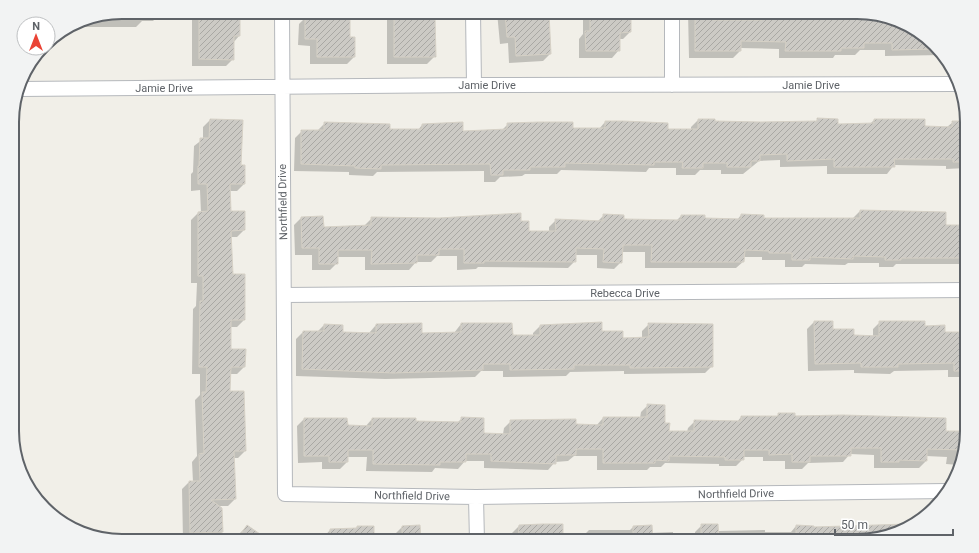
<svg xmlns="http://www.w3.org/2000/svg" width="979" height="553" font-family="Roboto,sans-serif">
  <defs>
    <pattern id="building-hatch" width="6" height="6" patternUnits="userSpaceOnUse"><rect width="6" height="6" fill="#cccac5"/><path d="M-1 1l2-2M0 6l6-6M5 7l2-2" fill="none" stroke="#a9a8a4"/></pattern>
  </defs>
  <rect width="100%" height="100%" fill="#f1efe8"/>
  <path fill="#0003" d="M122 12H160V14L153 21H142L136 27H81V20Z
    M192 12H231V20L239 36 233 43V59L226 66H192Z
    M303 12H349V38L354 57 347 64H310V46L298 45 299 24 303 20Z
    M387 12H434L435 56 427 64H387Z
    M497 12H543L550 54 543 61 509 63 508 43 500 44Z
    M583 12H615V16L630 32 623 39H619V50L612 58H579V39L583 34Z
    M688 12H735V21H756V15L759 12H857L863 13V19H883L912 27 942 55 885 56V50H860L855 55H835L833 58H779V49L740 48V51L733 58H689Z
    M818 119 837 125 870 124 874 120 924 127H947L953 122H967V168L946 169V166L894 165 887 174H827V166L780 167V160L759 161 743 174H721V170H700L695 175H676V168H649L646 172 561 170 557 174H525L522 176 500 177 495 182H484V171L377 172 373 176 349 175V172L294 171 295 138 302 131 318 130 325 123 389 130H418L422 125 462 132 501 131 508 124 572 129H599L605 122 667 130H691V127L698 120 714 122H815Z
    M210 120 240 166 244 184 237 191H229L230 212 244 230 237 237H230L232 275 244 320 237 327H230V350L244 367 237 374H229V392L245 451 238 458H233L235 499 228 506H218L221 508 222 541H210L212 539H183L182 489 189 482H193L192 462 197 456 195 400 200 395V374H192L193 309 196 306 197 283H191V220L198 213H201L200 190 191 191V174L193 172 194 146 203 139V127Z
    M860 211 945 226H964L967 222V264H896L893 267H879V263H848L845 265 805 264 802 267H785V260H762V257H744V261L736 268H645V252H621V262L614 269 597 268V255H575V261L568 268 478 267 476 269 457 270V256H437L431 262H416L409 270H365V257H337V263L330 270H312V255H295L294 225 301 218 323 228 364 226 372 218 520 222 528 232H549V227L556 220 597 222 604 215 623 220 676 221 681 216 704 219 737 220 741 215 763 219 853 218Z
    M814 322 832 330 853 336H873V329L880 322 925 327 944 333H965L967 327V377H948V370L894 371 890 374 854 373V370L808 371 807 329Z
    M461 324 512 336H533V333L540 326 601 332 622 339H642V331L649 324 712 366 705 373 624 374V371L570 372 566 376 503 377V371H481L475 377 385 379 296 376V339L303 332H317L324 325 342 332 369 333 376 325 421 334 454 333Z
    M648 405 668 432H687L688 428 695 421 737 422 741 417H776L779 414 945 432H965V426L967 424V438L959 465 946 464 947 457 926 456V461L919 468H874V455L850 454 843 462 808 463 802 469H785V461H763V457H743V459L736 466H719V464L665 463 661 467H650L647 470H597V456H574L568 461 555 462 548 470 484 468V461H465L458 469 435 468 432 472 366 471 367 457H347V462L340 469H322V462L298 463 297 426 304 419 347 426 365 427 372 419 457 423 462 418 482 434H503L504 428 511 421 596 426 603 418H640L641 412Z
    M702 525 718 531 765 530V532H791L796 526 813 528 914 525 864 541H496L499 538H512V533L519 526 562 540H582V537L589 530H630L633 527 651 533 673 532V537L695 536V532Z
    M247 526 258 541H235L240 533Z
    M357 527 373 533 395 534 402 527 419 534H440V541H282L286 537 323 538 330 530 355 529Z"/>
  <path fill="url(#building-hatch)" stroke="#d6d1c6" d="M399 12H424V18H435L436 57H394V18H399Z
    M505 12H521L522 15 549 13 551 54 516 56 515 37H507Z
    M695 12H713V20H762L763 12H857L864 14V18H880L912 27 935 49 892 50V43H864V48H841V51H785L786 42 741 41V51H695Z
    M631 15V32L620 33V51H586L585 31H590V16Z
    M305 16H350V37H355V57H317V39H305Z
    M199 19H240V36H234V60L199 59Z
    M817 118 838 119V124L874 123V119H925V126L952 127V121H967V162H953V159H894L895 167H834V159L787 161V154L760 155V161H751V167H727V163H703V168H682L683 162H654V165L565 163V167H530V170H503V175H491L490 164 381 165V169L355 168V166L301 164V130H324V122L390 124V129H422V124L463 122V131L507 129V123L540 122H573V128H605V121H623L668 123V129H698V119H715V121L760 122 817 121Z
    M210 119 243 120 241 165H245V184H230L231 211H245V230L231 231 233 274H245V320H231V349H246L245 367H231L230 391H244L246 451H234L236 499 211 500 222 508 223 532 190 533 189 481H200L199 454 204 453 202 392H206L207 367H199L200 301H203V276H198V212L208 211 207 184H198V166H199L200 138H209Z
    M860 210 946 212V225H967V258H901V260H885V257L853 256V259L810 257V260H792V253H769V251L745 250 744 262H651L652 245H623L622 263 603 262 604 249 576 248V262L484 261V263H464V249H439V255H417V263L371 264 372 250H338V264H319V248H302L301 217 323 216 324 227 371 225V217L439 218 521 213V221H529V231H556L555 219 603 221V214L624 215V219L681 220V215H705V218L741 219V214L764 215V218H860Z
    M814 321H833V329H854V335L879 336V321H925V326L945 325V332H967V371H954V363L898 364V367H861V363L815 364Z
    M602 322V331H623V338L649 337 648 323 713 324V367L630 368V365H574V369L510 370V364H483V370L393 373 302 369 303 331H324V324L343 325V332L376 333V324L422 323V333L461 332V323H512L513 335H540V325Z
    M647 404 665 405V423H670L669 431H694V420L741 421V416H778V413H795V416L843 415 946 418V431H967V438L963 450 927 449V461L899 460V462H881V448H851V456H810V462H792V454L769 455V450H744V460H725V457L669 456V461L655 460V463H603V449H576V455H556V464L491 461V454H466V462H440V465L373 464V450H348V462H329V456H304V418H347L348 425 372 426V418H416V421L461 422V417L484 418V433L510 434V420L576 419V424L603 425V417H647Z
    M543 524H563V541H518L519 525Z
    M701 524H718L719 541H701Z
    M907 524V528L864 541H796V525L814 526V527Z
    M247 525 270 541H236Z
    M420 525 421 541H402V526Z
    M652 525 653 541H633V526Z
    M357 526H374V541H330V529L357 528Z"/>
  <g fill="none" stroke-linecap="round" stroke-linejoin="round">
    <g stroke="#b5b8bc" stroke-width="16">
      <path id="street" d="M282 12 285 494 476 497 947 491
        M473 12 474 85
        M672 12V85
        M19 89 474 85 956 84
        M284 295 967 290
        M476 497 477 541"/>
    </g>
    <use href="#street" stroke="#fff" stroke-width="14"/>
  </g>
  <g text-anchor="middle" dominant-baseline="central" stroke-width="3" stroke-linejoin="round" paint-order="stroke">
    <g font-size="11" fill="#5f6368" stroke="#fff">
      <text x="487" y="85">Jamie Drive</text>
      <text x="811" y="85">Jamie Drive</text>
      <text x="164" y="88">Jamie Drive</text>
      <text transform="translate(283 202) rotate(-91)">Northfield Drive</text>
      <text x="625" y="293">Rebecca Drive</text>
      <text transform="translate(736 494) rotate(-1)">Northfield Drive</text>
      <text transform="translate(412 496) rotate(1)">Northfield Drive</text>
    </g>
  </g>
  <path d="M0 0H979V553H0ZM122 19H857A103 103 0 0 1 960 122V431A103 103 0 0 1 857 534H122A103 103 0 0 1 19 431V122A103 103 0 0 1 122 19Z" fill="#f2f3f3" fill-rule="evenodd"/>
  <path fill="none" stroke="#5f6368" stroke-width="2" d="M122 19H857A103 103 0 0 1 960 122V431A103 103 0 0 1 857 534H122A103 103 0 0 1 19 431V122A103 103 0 0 1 122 19Z"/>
  <g transform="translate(36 36)"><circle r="19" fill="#ffffff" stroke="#bfc1c3"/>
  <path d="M0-3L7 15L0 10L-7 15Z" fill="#ea4335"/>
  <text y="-6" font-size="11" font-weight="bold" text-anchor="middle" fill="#5f6368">N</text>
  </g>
  <path d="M835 529v6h118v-6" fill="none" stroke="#5f6368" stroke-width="2"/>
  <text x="841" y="529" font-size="12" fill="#5f6368" stroke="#ffffff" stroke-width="3" paint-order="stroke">50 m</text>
</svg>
